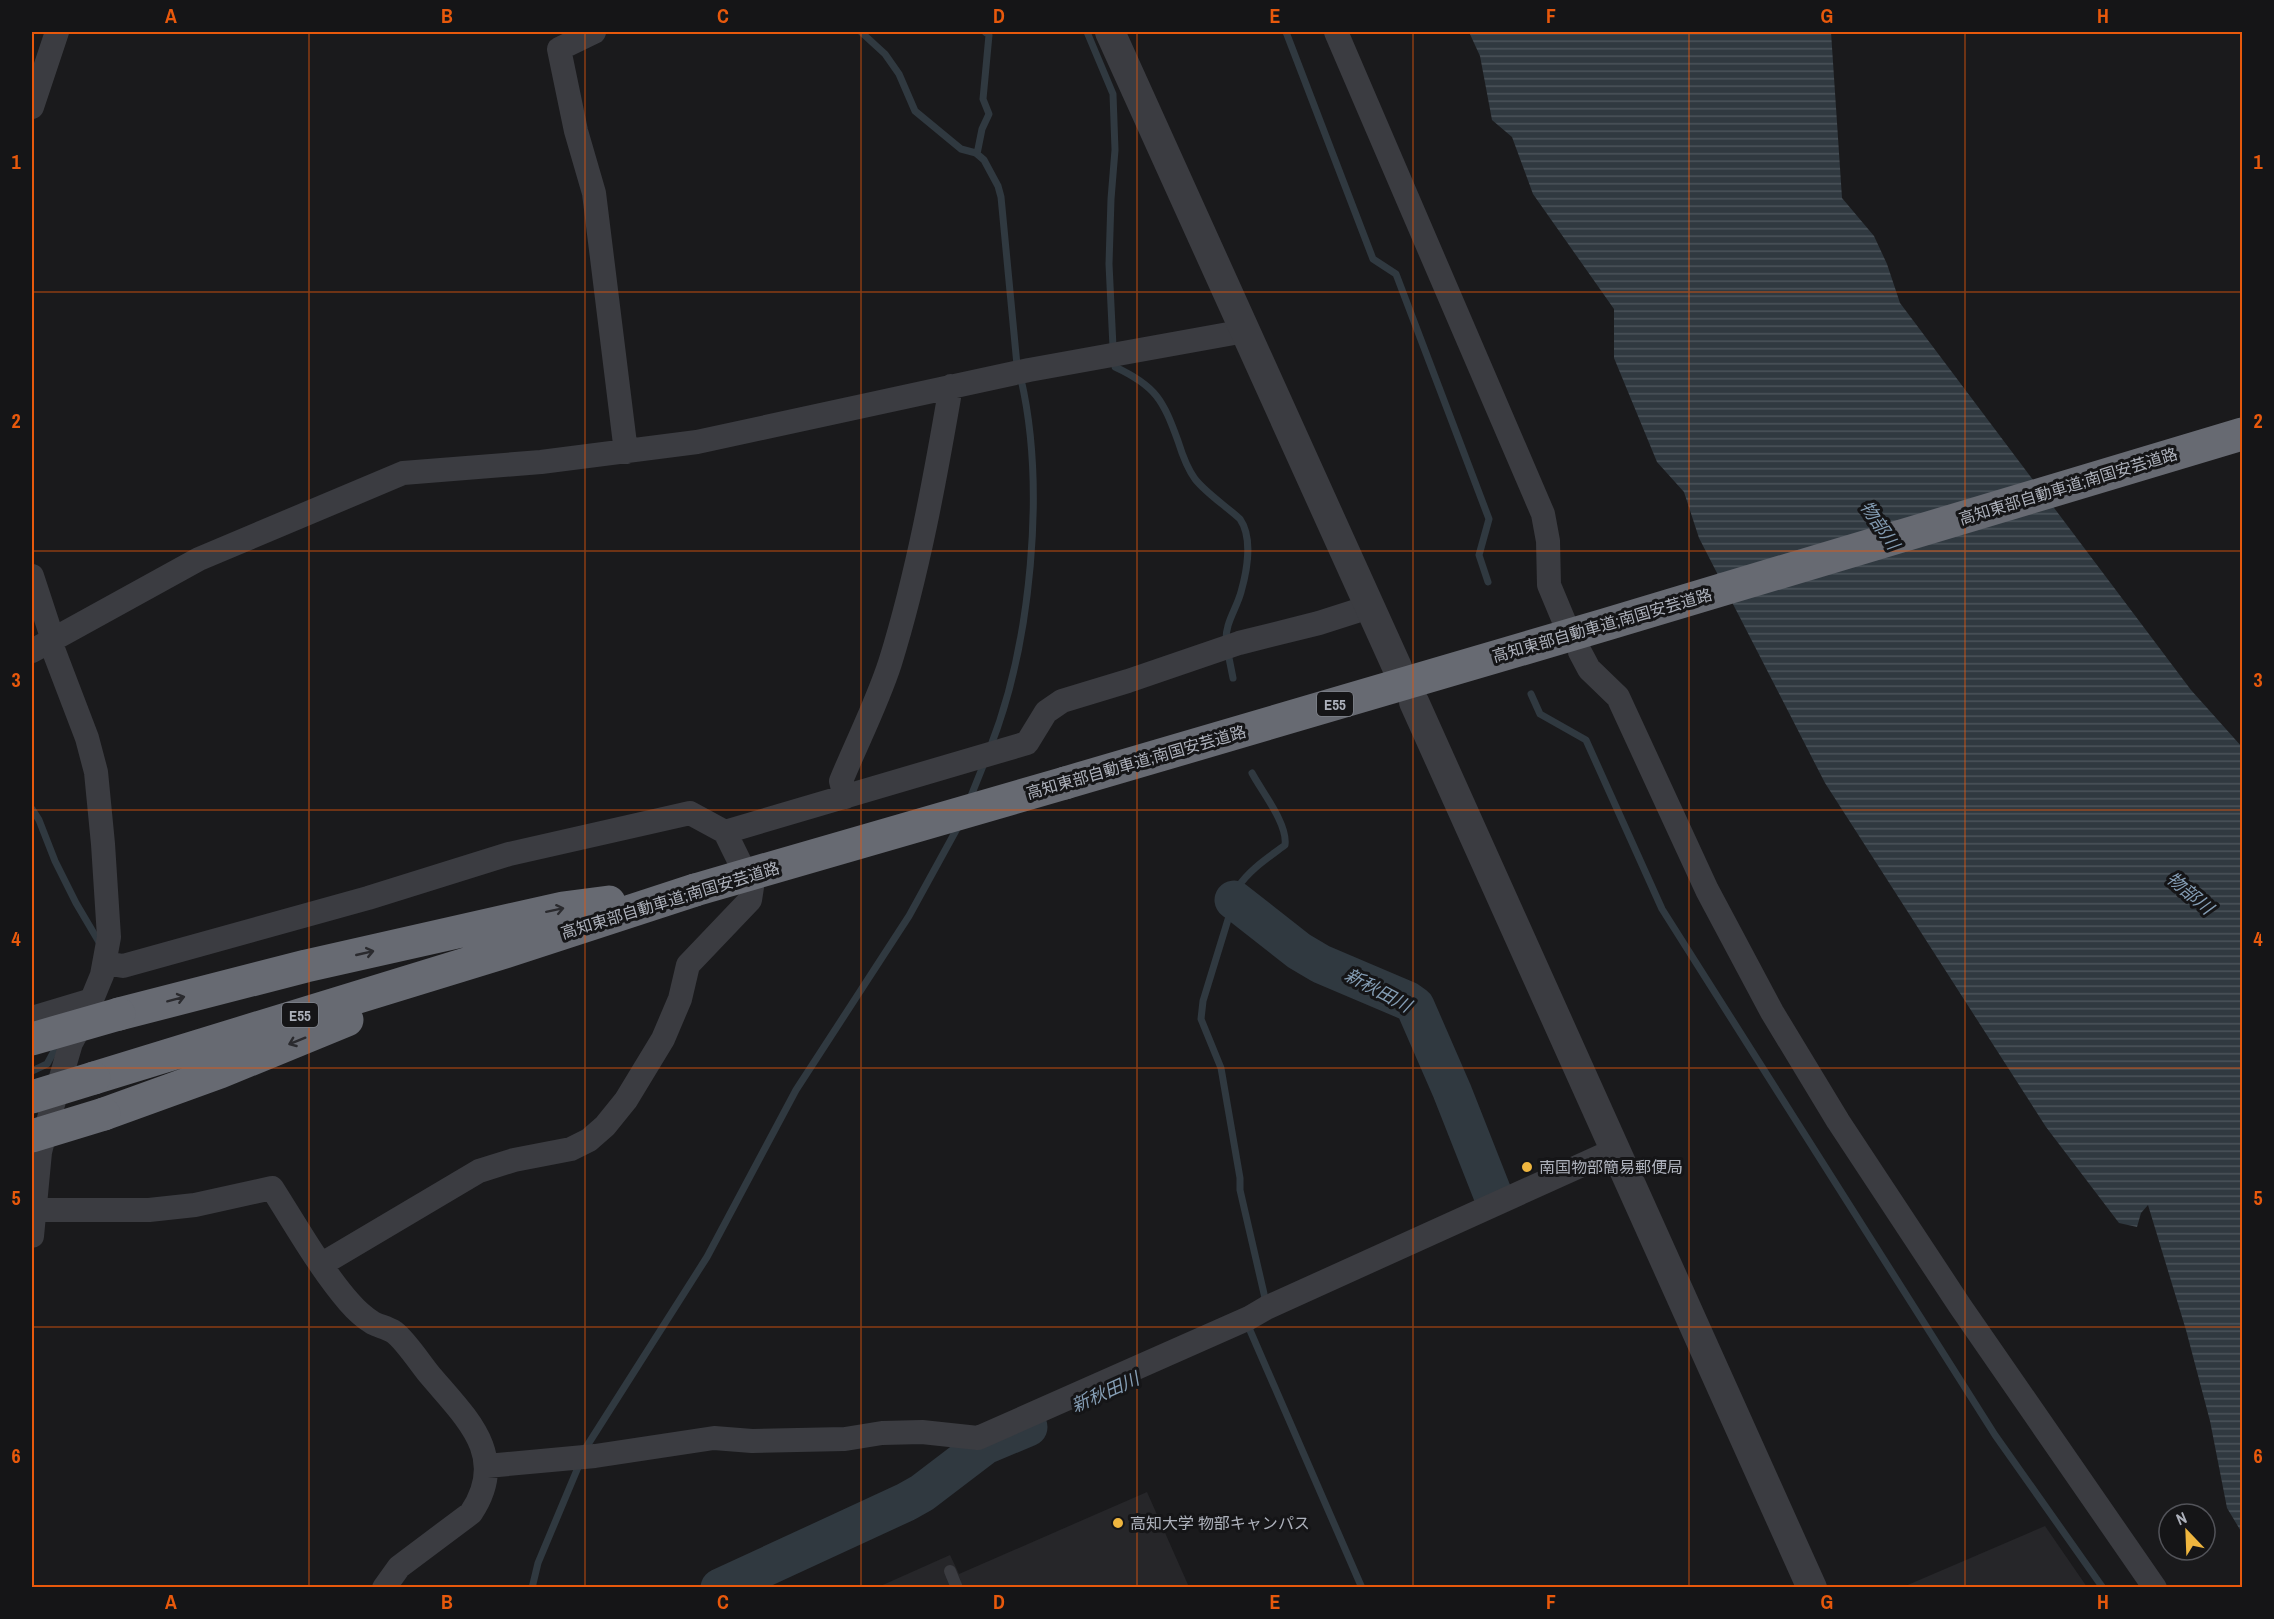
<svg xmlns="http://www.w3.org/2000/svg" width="2274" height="1619" font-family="'Archivo Narrow','Noto Sans JP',sans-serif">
  <defs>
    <pattern id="water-rules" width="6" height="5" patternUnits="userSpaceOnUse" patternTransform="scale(1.5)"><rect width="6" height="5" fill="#303940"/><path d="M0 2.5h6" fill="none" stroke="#4b535a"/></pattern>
  </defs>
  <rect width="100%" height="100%" fill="#1a1a1c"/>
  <path fill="#262629" d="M1147 1492 1189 1587 876 1588 950 1555 959 1574Z
    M2045 1526 2087 1587H1903Z"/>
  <path fill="url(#water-rules)" d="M1469 32H1831L1842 198 1874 236 1887 264 1900 303 2191 690 2242 747V1533L2227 1508 2210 1421 2186 1330 2148 1205 2141 1213 2137 1227 2119 1223 2046 1127 1825 783 1699 538 1684 492 1657 462 1614 358V309L1533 194 1512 137 1492 120 1480 56Z"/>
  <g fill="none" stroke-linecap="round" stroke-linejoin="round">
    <path stroke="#303940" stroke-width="7" d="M861 32 885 54 899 74 915 111 961 149 976 153 984 160 998 186 1001 197 1017 365
      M1087 32 1113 94 1115 150 1111 199 1109 264 1113 347
      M1286 32 1373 259 1396 274 1489 519 1479 555 1488 582
      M977 154 982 129 989 114 983 99 989 35 985 32
      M1115 362V367C1156 386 1163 400 1178 441 1182 454 1187 468 1195 479 1207 494 1226 506 1240 519 1253 538 1247 571 1241 592 1236 610 1225 623 1226 642
      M1228 653 1233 678
      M1531 694 1540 714 1586 740 1662 909 1995 1435 2103 1588
      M990 748C1031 644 1046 488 1021 379
      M1252 773C1262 792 1288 824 1285 845 1268 858 1250 869 1238 887L1203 1001 1201 1019 1221 1068 1240 1178V1190L1265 1298
      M969 801 985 761
      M32 809 39 820 55 861 76 903 99 942
      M32 1071 47 1064 58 1044
      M1249 1328 1362 1588
      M585 1449 707 1257 796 1090 909 916 959 825
      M532 1588 538 1563 579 1465"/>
    <path stroke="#303940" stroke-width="39" d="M1234 900 1299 951 1321 964 1408 1001 1415 1006 1452 1091 1493 1195
      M720 1588 906 1502 922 1493 985 1445 1028 1427"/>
    <path stroke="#3b3c41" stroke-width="12" d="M950 1571 957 1588"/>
    <path stroke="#3b3c41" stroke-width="24" d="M594 32 559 49 576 131 594 193 626 452
      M1336 32 1543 514 1548 541 1549 585 1564 621
      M32 107 57 32
      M32 576 53 640
      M32 651 199 559 403 473 541 462 697 442 1029 370 1245 331
      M1580 652 1589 669 1618 697 1707 890 1772 1012 1838 1121 1960 1306 2155 1588
      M845 797 841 781C857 742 877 703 890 663 918 573 935 479 951 386
      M725 832 1027 743 1046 712 1062 701 1128 681 1239 643 1319 623 1369 607
      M105 963 123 966 368 898 509 854 690 813 725 832 752 887 750 900 688 965 680 999 663 1039 626 1100 605 1126 589 1140 571 1149 514 1160 479 1171 322 1264
      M32 1018 92 1000
      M34 1210H149L195 1205 272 1188C295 1224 321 1270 349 1302 355 1309 365 1318 373 1323 379 1326 388 1328 394 1332 405 1340 420 1363 429 1374 465 1417 510 1455 471 1513L399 1567 384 1588
      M32 1236 40 1152 47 1125 71 1043 83 1021 102 975 109 937 103 844 96 772 87 738 50 641
      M487 1466 595 1456 714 1438 752 1441 845 1439 882 1433 922 1432 978 1438 1249 1318 1266 1308 1615 1150"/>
    <path stroke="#3b3c41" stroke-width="30" d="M1110 32 1397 667
      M1414 702 1812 1588"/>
    <path stroke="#676a72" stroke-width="33" d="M1065 783 1604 625 2242 434
      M119 1014 306 966 563 908 609 902
      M94 1078 505 952 695 890
      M104 1114 220 1072 347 1020"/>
    <path stroke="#676a72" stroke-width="33" d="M695 890 1065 783
      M32 1039 119 1014
      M32 1097 94 1078
      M32 1136 104 1114"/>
  </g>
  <defs><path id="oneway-shaft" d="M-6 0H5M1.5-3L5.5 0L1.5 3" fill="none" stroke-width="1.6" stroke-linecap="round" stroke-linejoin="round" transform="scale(1.5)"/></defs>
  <g stroke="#2a2a2e">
    <use href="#oneway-shaft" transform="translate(555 910) rotate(-12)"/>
    <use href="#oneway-shaft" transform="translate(365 953) rotate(-13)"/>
    <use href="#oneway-shaft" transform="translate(176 999) rotate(-15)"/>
    <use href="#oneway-shaft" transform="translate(297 1041) rotate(158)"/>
  </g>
  <path fill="none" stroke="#e8590c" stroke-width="1.5" stroke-opacity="0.55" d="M309 32V1588M585 32V1588M861 32V1588M1137 32V1588M1413 32V1588M1689 32V1588M1965 32V1588M32 292H2242M32 551H2242M32 810H2242M32 1068H2242M32 1327H2242"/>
  <g fill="#efb63f" stroke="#151517" stroke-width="2">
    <circle cx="1527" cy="1167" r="6"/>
    <circle cx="1118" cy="1523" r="6"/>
  </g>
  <g text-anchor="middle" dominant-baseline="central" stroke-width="6" stroke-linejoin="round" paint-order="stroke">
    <g fill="#151517" stroke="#7f828a" stroke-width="1.5">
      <rect x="1317" y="692" width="36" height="24" rx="4.5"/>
      <rect x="282" y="1003" width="36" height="24" rx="4.5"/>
    </g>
    <g font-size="15" font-weight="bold" fill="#adb1bb">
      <text x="1335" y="704">E55</text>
      <text x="300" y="1015">E55</text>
    </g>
    <g font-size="16" fill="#adb1bb" stroke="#151517">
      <text transform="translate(2068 486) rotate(-17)">高知東部自動車道;南国安芸道路</text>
      <text transform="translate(1602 625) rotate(-16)">高知東部自動車道;南国安芸道路</text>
      <text transform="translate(1136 762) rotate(-16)">高知東部自動車道;南国安芸道路</text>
      <text transform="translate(670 900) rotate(-17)">高知東部自動車道;南国安芸道路</text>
    </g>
    <g font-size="16" fill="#adb1bb" stroke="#151517" text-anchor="start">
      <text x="1539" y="1167">南国物部簡易郵便局</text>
      <text x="1130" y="1523">高知大学 物部キャンパス</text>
    </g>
    <g font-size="18" font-style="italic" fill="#859eb5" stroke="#151517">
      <text transform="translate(1880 525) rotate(56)">物部川</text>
      <text transform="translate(2190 893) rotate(40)">物部川</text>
      <text transform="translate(1378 990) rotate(28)">新秋田川</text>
      <text transform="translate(1105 1392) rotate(-24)">新秋田川</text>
    </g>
  </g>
  <rect width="2274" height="1619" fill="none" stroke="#151517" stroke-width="66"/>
  <g transform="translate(2187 1532) rotate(337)"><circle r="28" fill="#151517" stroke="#525359" stroke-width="1.5"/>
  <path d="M0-4.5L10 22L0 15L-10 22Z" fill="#efb63f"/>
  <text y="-9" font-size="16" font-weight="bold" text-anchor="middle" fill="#adb1bb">N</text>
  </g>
  <rect x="33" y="33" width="2208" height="1553" fill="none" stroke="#e8590c" stroke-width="2"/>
  <g font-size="20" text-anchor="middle" font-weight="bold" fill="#e8590c">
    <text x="171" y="23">A</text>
    <text x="447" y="23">B</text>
    <text x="723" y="23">C</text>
    <text x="999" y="23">D</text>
    <text x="1275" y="23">E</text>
    <text x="1551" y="23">F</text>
    <text x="1827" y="23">G</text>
    <text x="2103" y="23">H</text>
    <text x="16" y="169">1</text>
    <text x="2258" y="169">1</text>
    <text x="16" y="428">2</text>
    <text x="2258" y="428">2</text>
    <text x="16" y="687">3</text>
    <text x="2258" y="687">3</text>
    <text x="16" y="946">4</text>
    <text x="2258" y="946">4</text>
    <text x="16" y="1205">5</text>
    <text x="2258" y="1205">5</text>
    <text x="16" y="1463">6</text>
    <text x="2258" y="1463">6</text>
    <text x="171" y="1609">A</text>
    <text x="447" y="1609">B</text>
    <text x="723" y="1609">C</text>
    <text x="999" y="1609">D</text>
    <text x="1275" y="1609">E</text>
    <text x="1551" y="1609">F</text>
    <text x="1827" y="1609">G</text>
    <text x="2103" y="1609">H</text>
  </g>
</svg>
